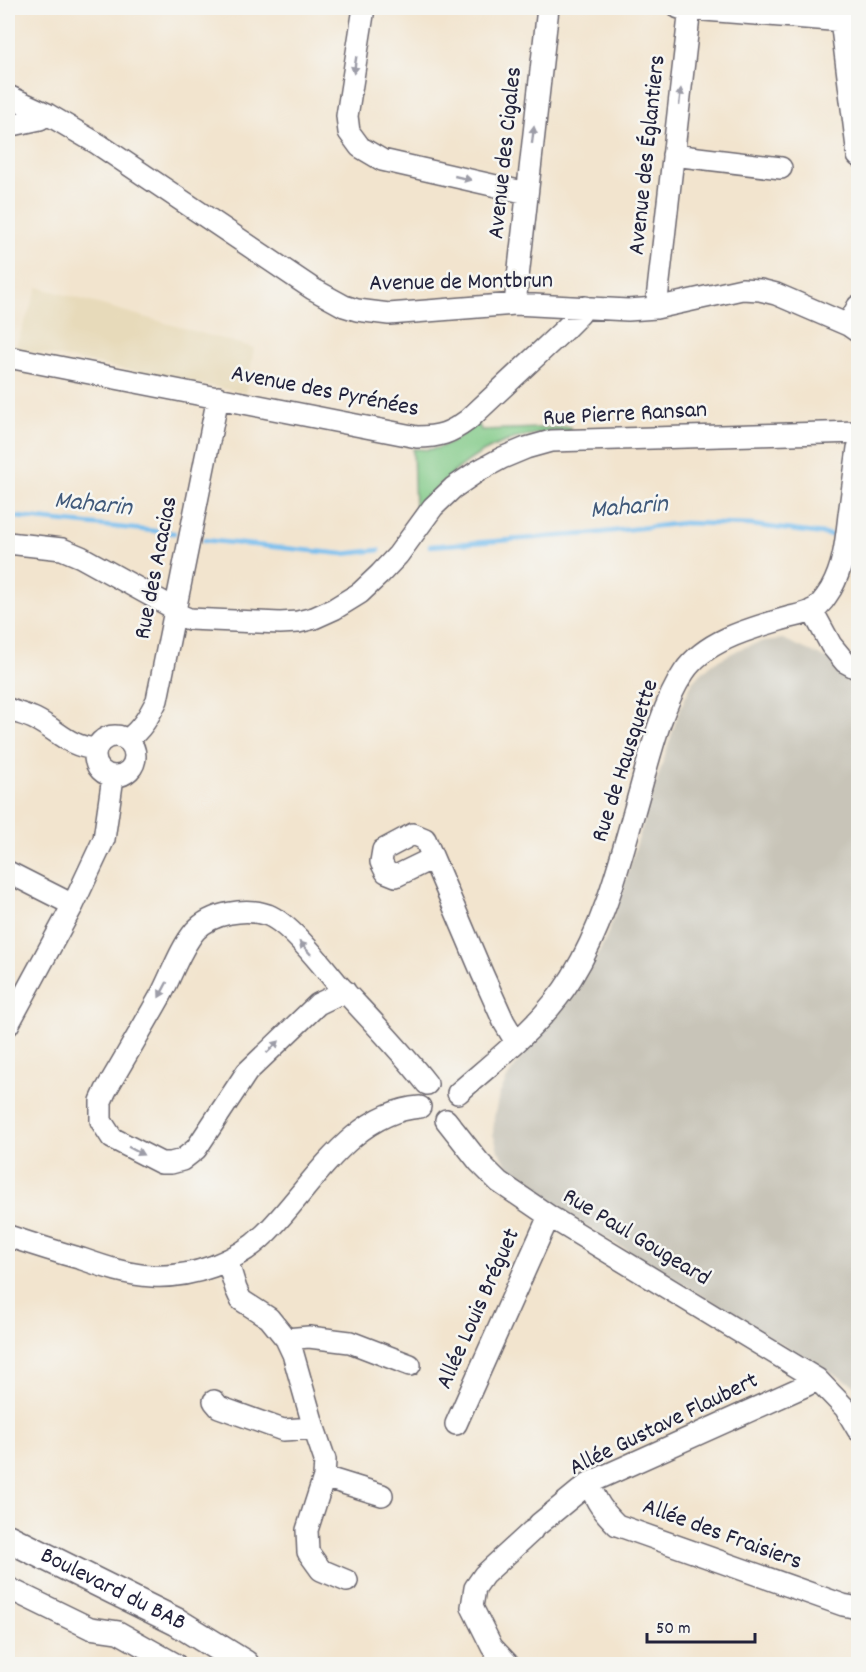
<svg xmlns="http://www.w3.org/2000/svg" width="866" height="1672" font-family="Dekko,sans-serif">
  <rect width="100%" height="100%" fill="#f6f6f2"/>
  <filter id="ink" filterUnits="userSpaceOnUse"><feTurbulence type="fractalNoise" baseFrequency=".0167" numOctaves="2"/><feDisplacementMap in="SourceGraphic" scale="12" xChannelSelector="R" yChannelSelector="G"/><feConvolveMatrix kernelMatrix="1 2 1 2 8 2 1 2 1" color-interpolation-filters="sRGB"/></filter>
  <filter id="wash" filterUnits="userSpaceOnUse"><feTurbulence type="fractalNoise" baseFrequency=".008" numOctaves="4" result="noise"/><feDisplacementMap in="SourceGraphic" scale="24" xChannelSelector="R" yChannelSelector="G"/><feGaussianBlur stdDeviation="1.35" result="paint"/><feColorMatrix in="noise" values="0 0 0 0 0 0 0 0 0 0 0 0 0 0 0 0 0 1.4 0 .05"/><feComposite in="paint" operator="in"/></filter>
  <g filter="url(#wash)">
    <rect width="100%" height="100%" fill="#f2e4ce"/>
    <path fill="#e7daba" d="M38 287 254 348 246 393 15 348Z"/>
    <path fill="#c8c4b8" d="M783 639 858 673V1387L811 1362 527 1190 511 1172 498 1150 493 1134 494 1117 499 1095 508 1077 525 1052 566 1003 591 967 601 948 610 928 679 711 693 681 713 663 742 648 764 641Z"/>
    <path fill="#80c986" stroke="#517660" stroke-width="1.5" d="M478 422 481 430 570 427V431C498 432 462 459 415 510L413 449C420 449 427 450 433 449 451 446 465 433 478 422Z"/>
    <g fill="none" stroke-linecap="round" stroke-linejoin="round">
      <path stroke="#77beee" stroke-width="4.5" d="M8 516 174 533
        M204 540 343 554 379 550
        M430 546 588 534 684 523 752 525 831 535"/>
    </g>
  </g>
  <g filter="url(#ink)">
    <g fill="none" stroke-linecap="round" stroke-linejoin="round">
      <g stroke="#6b666e" stroke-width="24">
        <path id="minor" d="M364 8 347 116 349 132 360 147 382 160 527 193
          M679 8 843 21 858 25
          M846 8 842 28 858 156
          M8 96 47 114 98 144 313 289 344 306 357 310 389 314 515 304 628 310 656 308 742 289 760 290 776 294 848 325 858 332
          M8 126 40 119 47 114
          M673 155 781 168
          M515 304 548 8
          M656 308 690 8
          M848 325 858 306
          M8 357 417 437C440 437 450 433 468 420L564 330 580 314 585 307
          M8 543 62 549 81 557 168 605 182 616 189 619 280 623 298 622 314 618 334 609 360 593 380 574 398 555 433 507 453 488 478 471 502 458 526 448 551 441 858 432
          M812 610 831 645 845 662 858 669
          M8 709C17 713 27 715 35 719 59 731 67 746 96 749
          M95 756a20 20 0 1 1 40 0a20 20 0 1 1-40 0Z
          M127 740C142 729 149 716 157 700L218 397
          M433 858 396 876 386 872 381 862 383 850 413 834 425 839 482 973 504 1022 516 1042
          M8 872 73 905
          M345 991 318 1004 247 1072 196 1149 182 1160 171 1163H161L112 1138 101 1121V1101L106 1090C124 1059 143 1027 161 995 172 974 180 949 195 931 211 913 246 907 268 915 290 924 320 963 336 982 366 1015 399 1048 427 1084
          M8 1025 73 905 104 839 113 777
          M458 1093C498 1058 544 1023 572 977 603 927 618 868 634 812 647 768 659 709 684 672 705 641 749 629 783 619 792 616 804 615 813 610 821 605 826 597 831 589 844 566 846 541 849 515 852 493 855 470 858 448
          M446 1120 479 1162 499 1182 549 1216 817 1379 845 1408 858 1430
          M8 1236C32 1244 57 1252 82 1259 105 1267 128 1275 152 1276 192 1278 237 1262 265 1234 310 1190 350 1112 420 1107
          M227 1260 236 1289 241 1300 269 1318 286 1339 293 1354 314 1428 325 1460 324 1477 307 1530 308 1552 321 1570 347 1581
          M286 1339 309 1337 350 1342 410 1365
          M214 1401 219 1407 283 1430 314 1428
          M456 1424 549 1216
          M324 1477 382 1495
          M589 1483C597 1503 602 1510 617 1525L843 1605 858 1608
          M539 1524 589 1483 807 1385 817 1379
          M8 1588 90 1628 118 1632 175 1664
          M508 1664 492 1647 472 1607 475 1588 484 1575 532 1531"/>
      </g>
      <g stroke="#6b666e" stroke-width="30">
        <g id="major">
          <path id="s1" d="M8 1538 177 1622 245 1664"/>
        </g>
      </g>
      <use href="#minor" stroke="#fff" stroke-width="21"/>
      <use href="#major" stroke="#fff" stroke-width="27"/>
    </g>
    <defs><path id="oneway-solid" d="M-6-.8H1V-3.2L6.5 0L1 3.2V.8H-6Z" transform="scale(1.5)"/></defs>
    <g fill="#9c9ca7">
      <use href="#oneway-solid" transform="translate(355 65) rotate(99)"/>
      <use href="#oneway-solid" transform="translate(680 97) rotate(-84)"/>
      <use href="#oneway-solid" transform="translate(533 135) rotate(-83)"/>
      <use href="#oneway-solid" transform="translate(463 178) rotate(13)"/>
      <use href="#oneway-solid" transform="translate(305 948) rotate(-132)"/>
      <use href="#oneway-solid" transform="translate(163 990) rotate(118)"/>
      <use href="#oneway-solid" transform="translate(273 1047) rotate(-44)"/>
      <use href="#oneway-solid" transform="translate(136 1151) rotate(28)"/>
    </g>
  </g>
  <g text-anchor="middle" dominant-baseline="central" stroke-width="5" stroke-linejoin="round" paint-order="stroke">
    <g font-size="24" fill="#22223b" stroke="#f6f6f2">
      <text transform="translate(506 153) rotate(-84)">Avenue des Cigales</text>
      <text transform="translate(648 155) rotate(-84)">Avenue des Églantiers</text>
      <text transform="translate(461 283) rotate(-1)">Avenue de Montbrun</text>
      <text transform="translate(325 392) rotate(11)">Avenue des Pyrénées</text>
      <text transform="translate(625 415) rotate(-3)">Rue Pierre Ransan</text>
      <text transform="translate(157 568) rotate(-79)">Rue des Acacias</text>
      <text transform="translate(626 761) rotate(-72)">Rue de Hausquette</text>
      <text transform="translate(636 1238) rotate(31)">Rue Paul Gougeard</text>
      <text transform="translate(479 1309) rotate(-66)">Allée Louis Bréguet</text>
      <text transform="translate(664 1425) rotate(-26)">Allée Gustave Flaubert</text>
      <text transform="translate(722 1535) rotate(20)">Allée des Fraisiers</text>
      <text stroke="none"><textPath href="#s1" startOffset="117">Boulevard du BAB</textPath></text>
    </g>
    <g font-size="26" font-style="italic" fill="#40597a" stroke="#f6f6f2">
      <text transform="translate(93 505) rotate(6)">Maharin</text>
      <text transform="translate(629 508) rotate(-5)">Maharin</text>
    </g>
  </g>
  <rect width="866" height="1672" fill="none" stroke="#f6f6f2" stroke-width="30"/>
  <path d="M647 1633v9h108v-9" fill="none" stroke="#22223b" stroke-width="3"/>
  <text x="656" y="1633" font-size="18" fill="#22223b" stroke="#f6f6f2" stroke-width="4.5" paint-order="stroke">50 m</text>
</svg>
